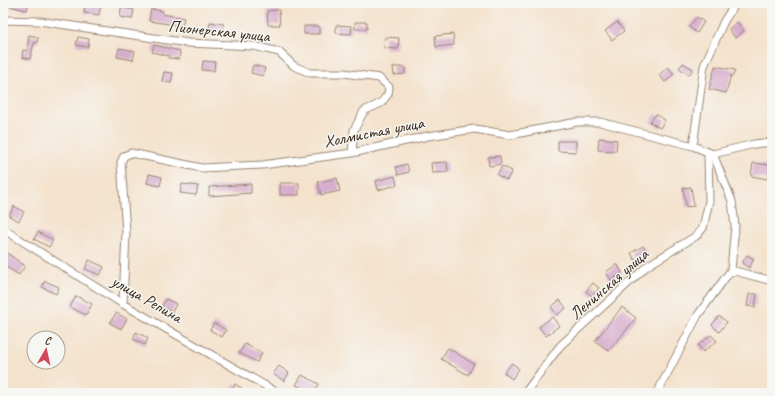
<svg xmlns="http://www.w3.org/2000/svg" width="775" height="396" font-family="Caveat,sans-serif">
  <rect width="100%" height="100%" fill="#f6f6f2"/>
  <filter id="ink" filterUnits="userSpaceOnUse"><feTurbulence type="fractalNoise" baseFrequency=".025" numOctaves="2"/><feDisplacementMap in="SourceGraphic" scale="8" xChannelSelector="R" yChannelSelector="G"/><feConvolveMatrix kernelMatrix="1 2 1 2 8 2 1 2 1" color-interpolation-filters="sRGB"/></filter>
  <filter id="wash" filterUnits="userSpaceOnUse"><feTurbulence type="fractalNoise" baseFrequency=".012" numOctaves="4" result="noise"/><feDisplacementMap in="SourceGraphic" scale="16" xChannelSelector="R" yChannelSelector="G"/><feGaussianBlur stdDeviation="0.9" result="paint"/><feColorMatrix in="noise" values="0 0 0 0 0 0 0 0 0 0 0 0 0 0 0 0 0 1.4 0 .05"/><feComposite in="paint" operator="in"/></filter>
  <g filter="url(#wash)">
    <rect width="100%" height="100%" fill="#f4e2cc"/>
    <g id="blocks">
      <path fill="#d7adcd" d="M8 3H29L27 10 8 6Z
        M85 3 101 5 99 15 84 13Z
        M121 8 134 10 132 19 120 17Z
        M151 9 163 11 162 14 184 18 182 26 149 21Z
        M279 10 280 25H268L267 11Z
        M697 17 704 22 697 33 689 27Z
        M210 22 224 24 222 32 209 29Z
        M355 22H367V29H355Z
        M617 22 624 31 612 40 605 31Z
        M737 22 744 31 735 38 729 29Z
        M336 25 352 26 351 34 336 33Z
        M304 26H319V34H304Z
        M453 34 454 45 436 47 435 36Z
        M29 35 38 37 37 43H34L30 59 22 57 23 50 27 51Z
        M78 37 89 39 88 47 76 45Z
        M385 37 399 38 398 49 384 48Z
        M154 45 180 51 179 59 168 58 169 56 152 52Z
        M119 48 135 51 133 60 117 57Z
        M203 61 215 62 214 71 202 70Z
        M683 63 693 69 689 75 679 68Z
        M253 65 265 68 263 76 251 73Z
        M715 66 735 70 733 76 731 75 726 93 709 89Z
        M393 67H405V74L394 75Z
        M668 67 674 74 665 82 659 75Z
        M164 72 173 73 171 83 162 81Z
        M656 114 665 120 660 128 650 122Z
        M599 138 617 140 616 151 598 150Z
        M558 141H576V152L558 151Z
        M500 156 501 164 489 166 488 157Z
        M447 162 448 172 432 173 431 163Z
        M753 163 770 165 768 179 751 176Z
        M407 164 409 172 398 175 396 167Z
        M502 166 512 171 507 180 497 175Z
        M149 174 162 177 160 186 147 183Z
        M395 176 397 185 378 190 376 181Z
        M337 178 340 191 321 195 318 182Z
        M280 183H299V195H280Z
        M182 184 198 186 196 195 180 193Z
        M251 184V193L209 196V187Z
        M691 187 694 206 686 207 683 188Z
        M14 206 24 212 19 221 9 216Z
        M38 232 53 240 49 247 34 239Z
        M643 246 647 253 635 260 631 253Z
        M3 250 25 266 19 275 3 265Z
        M747 255 754 259 749 268 742 263Z
        M89 260 104 267 100 275 85 269Z
        M617 264 622 273 611 280 606 272Z
        M45 281 59 287 56 294 42 287Z
        M593 283 599 288 592 296 586 291Z
        M749 294H757L755 307 747 306Z
        M76 296 92 304 86 315 70 307Z
        M166 299 176 304 172 312 162 306Z
        M560 300 566 308 557 315 551 307Z
        M622 307 636 318 609 351 595 341Z
        M116 313 127 319 121 329 110 323Z
        M719 316 727 322 719 332 712 325Z
        M552 317 559 326 546 336 539 327Z
        M214 323 226 330 222 337 210 330Z
        M136 332 148 338 145 345 133 339Z
        M711 335 717 341 703 352 698 345Z
        M245 344 262 353 257 362 239 353Z
        M448 348 474 364 468 375 441 359Z
        M512 363 519 369 512 379 504 373Z
        M279 366 289 373 284 381 273 374Z
        M302 375 319 384 314 393H311L296 385Z
        M235 384 249 393H230Z"/>
    </g>
  </g>
  <g filter="url(#ink)">
    <use href="#blocks" fill-opacity="0" stroke="#988675" stroke-width="1"/>
    <g fill="none" stroke-linecap="round" stroke-linejoin="round">
      <g stroke="#988675" stroke-width="9">
        <path id="minor" d="M3 20 39 21 188 43 254 46 279 52 294 66 310 73H344L379 78 389 87 388 94 381 103 364 111 354 130 352 153
          M693 146 704 66 724 21 736 3
          M3 229 123 304 278 393
          M731 270 772 281
          M123 304 126 232 121 162 124 156 131 153 202 168 262 165 352 153 428 136 475 129 510 135 577 122H600L693 146 713 154 754 144 772 142
          M525 393 560 346 647 266 696 236 703 228 709 201 708 153
          M657 393 698 315 731 270 735 226 732 201 713 154"/>
      </g>
      <use href="#minor" stroke="#fff" stroke-width="7"/>
    </g>
  </g>
  <g text-anchor="middle" dominant-baseline="central" stroke-width="3" stroke-linejoin="round" paint-order="stroke">
    <g font-size="17" fill="#3b2a1e" stroke="#f6f6f2">
      <text transform="translate(219 31) rotate(6)">Пионерская улица</text>
      <text transform="translate(374 132) rotate(-11)">Холмистая улица</text>
      <text transform="translate(609 284) rotate(-41)">Ленинская улица</text>
      <text transform="translate(147 299) rotate(30)">улица Репина</text>
    </g>
  </g>
  <rect width="775" height="396" fill="none" stroke="#f6f6f2" stroke-width="16"/>
  <g transform="translate(46 350) rotate(9)"><circle r="19" fill="#f6f6f2" stroke="#aba49d"/>
  <path d="M0-3L7 15L0 10L-7 15Z" fill="#d1495b"/>
  <text y="-6" font-size="11" font-weight="bold" text-anchor="middle" fill="#3b2a1e">С</text>
  </g>
</svg>
